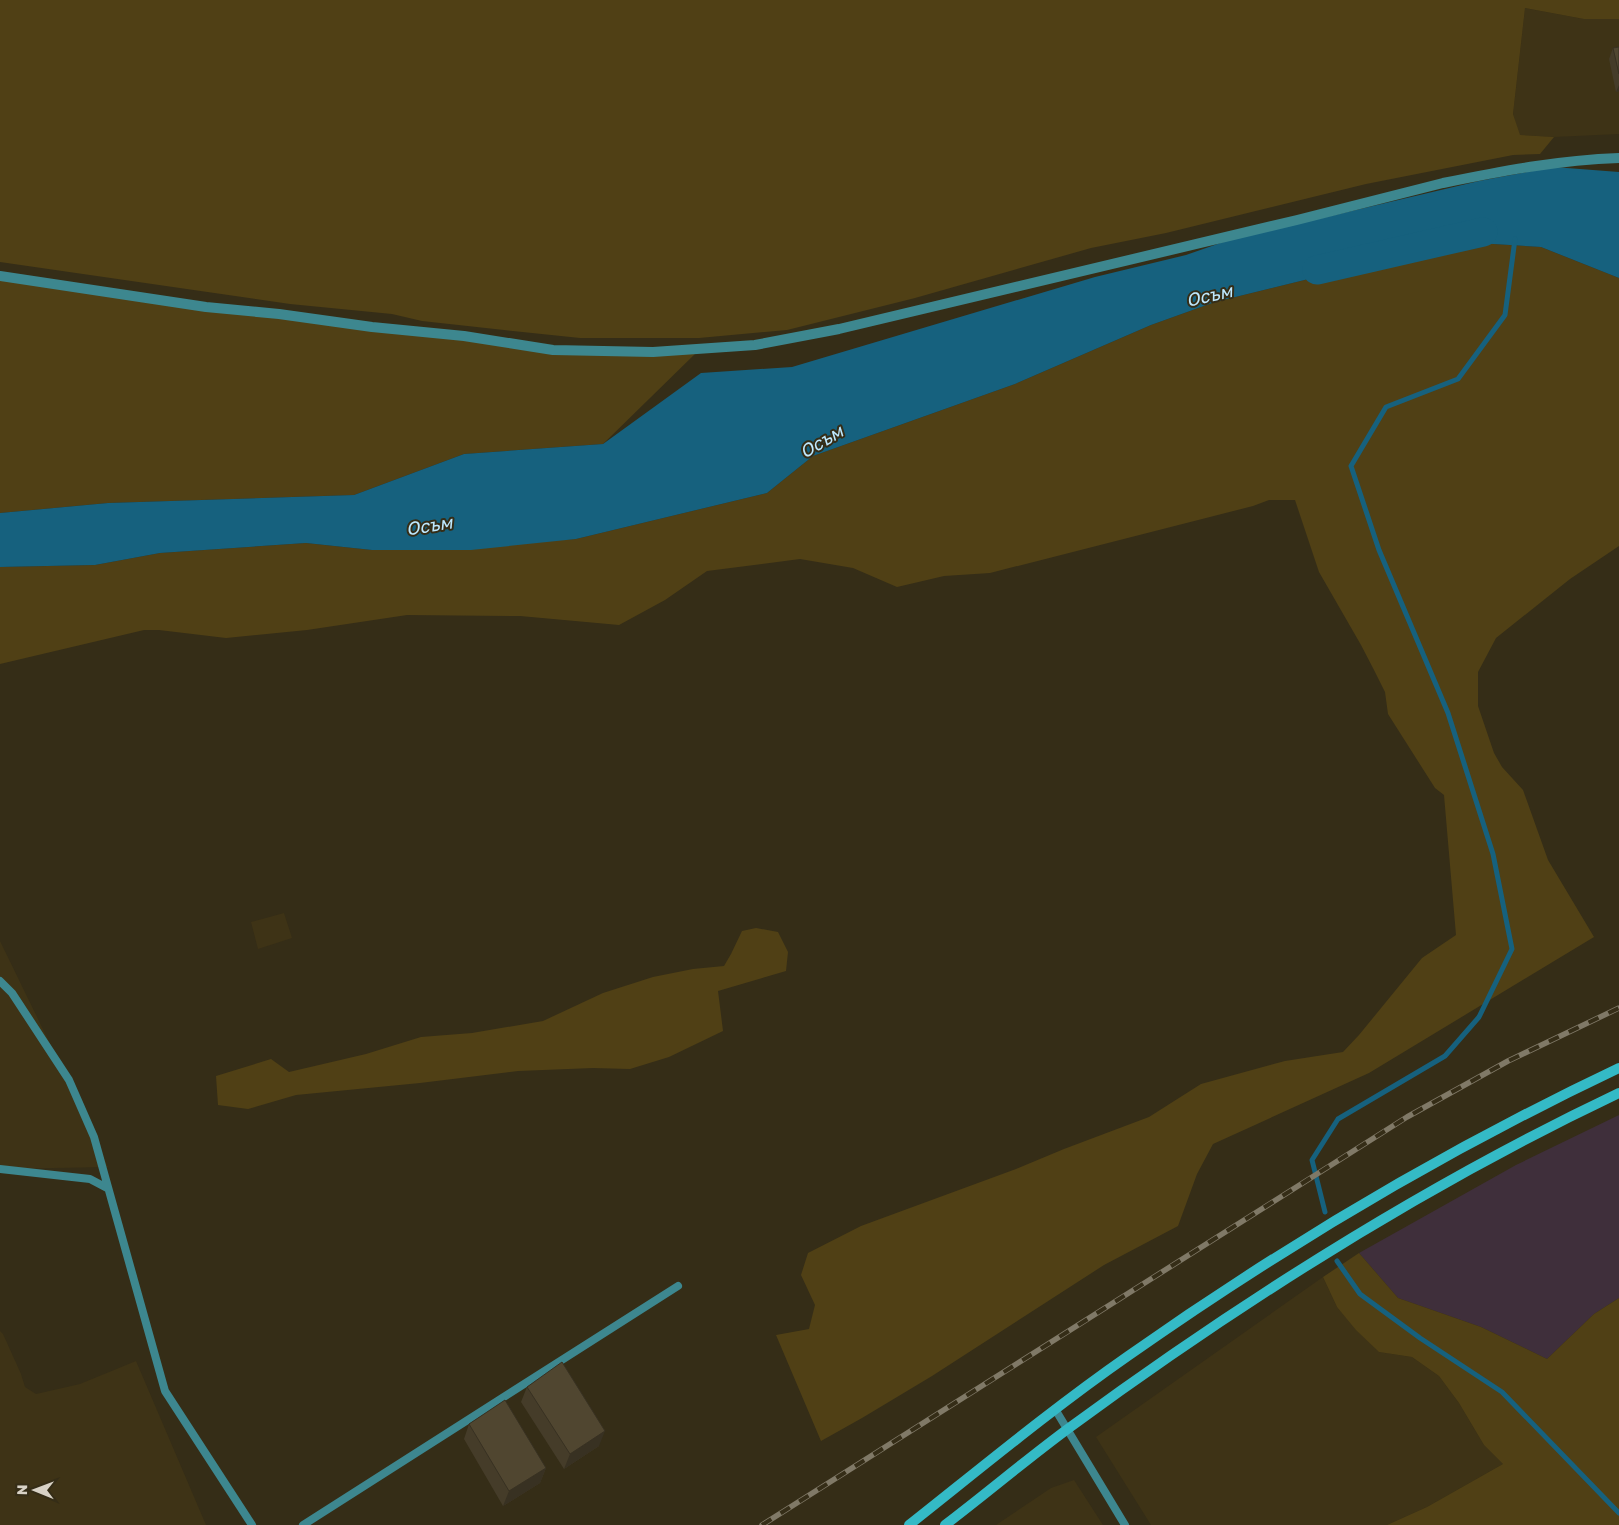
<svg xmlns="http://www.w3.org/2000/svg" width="1619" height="1525" font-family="'Golos Text',sans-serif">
  <rect width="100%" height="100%" fill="#352d17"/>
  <path fill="#3f2f3b" d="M1619 1115V1298L1594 1314 1547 1359 1481 1327 1398 1298 1359 1253 1516 1165Z"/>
  <path fill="#3e3316" d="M1525 8 1584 19H1619V134L1554 137 1519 135 1513 114Z
    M284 913 292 938 258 949 251 922Z
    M0 941 57 1058 108 1167 0 1169Z
    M1323 1277 1337 1307 1379 1352 1412 1357 1439 1376 1459 1403 1484 1445 1503 1464 1427 1507 1387 1525H1151L1096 1437Z
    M0 1331 3 1334 21 1374 25 1387 36 1394 80 1384 136 1361 206 1525H0Z
    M1074 1480 1103 1525H996L1051 1488Z"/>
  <path fill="#504015" d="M0 0H1619V19H1584L1525 8 1513 114 1520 135 1554 137 1540 154 1513 155 1366 184 1166 233 1091 248 915 298 787 330 699 338H580L504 330 422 321 392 314 290 304 0 262Z
    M1427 240 1541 247 1619 278V546L1570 579 1496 638 1478 672V706L1494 753 1502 767 1523 790 1548 860 1594 937 1369 1073 1213 1144 1197 1174 1178 1226 1104 1265 932 1376 862 1418 821 1441 776 1335 809 1329 815 1305 801 1275 808 1253 861 1226 1016 1169 1064 1149 1149 1117 1201 1084 1285 1061 1343 1052 1359 1035 1422 958 1456 935 1444 795 1435 788 1388 714 1385 692 1374 670 1361 645 1319 572 1295 500H1269L1253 506 990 573 944 576 897 587 853 568 800 559 707 571 665 600 619 625 520 616 407 615 307 630 226 638 159 630H144L0 664V567L95 565 160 553 306 543 372 550 576 539 767 493 813 456 1015 384 1151 325 1215 302 1329 274 1372 254Z
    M0 275 507 345 696 353 603 444 464 454 354 495 108 503 0 513Z
    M756 928 778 932 788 952 786 971 718 991 723 1031 669 1057 630 1069 593 1068 518 1071 420 1083 296 1095 248 1109 218 1105 216 1076 271 1059 289 1072 366 1054 421 1037 472 1033 543 1021 603 993 653 977 693 969 724 966 731 954 742 931Z
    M1359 1253 1398 1298 1481 1327 1547 1359 1594 1314 1619 1298V1525H1387L1427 1507 1503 1464 1484 1445 1459 1403 1439 1376 1412 1357 1379 1352 1356 1330 1337 1307 1323 1277Z"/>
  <path fill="#16617e" d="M1554 167 1619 172V278L1541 247 1427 240 1372 254 1329 274 1215 302 1151 325 1015 384 813 456 767 493 576 539 471 550H372L306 543 160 553 95 565 0 567V513L108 503 354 495 464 454 603 444 701 373 792 367 1095 277 1186 255 1229 240 1479 181Z"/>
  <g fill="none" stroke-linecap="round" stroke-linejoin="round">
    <path stroke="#16617e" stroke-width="5" d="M1325 1212 1312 1160 1338 1119 1445 1056 1479 1017 1512 949 1493 854 1448 713 1379 550 1351 466 1386 407 1458 379 1505 315 1515 239
      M1337 1261 1360 1294 1420 1338 1502 1392 1619 1513"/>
    <path stroke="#16617e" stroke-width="29" d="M1317 270 1483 232"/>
    <path stroke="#3d878f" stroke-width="8" d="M0 981 12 993 69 1080 94 1137 165 1391 252 1525
      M0 1169 90 1179 107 1188
      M1055 1409 1125 1525
      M303 1525 678 1286"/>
    <path stroke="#3d878f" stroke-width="10" d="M0 276 206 307 279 314 372 327 464 336 553 350 653 352 755 345 839 329 1297 220 1443 183C1502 171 1559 160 1619 158"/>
    <path stroke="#34bac6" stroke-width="10" d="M909 1525C981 1468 1052 1409 1128 1356 1283 1247 1448 1149 1619 1068
      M945 1525C987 1493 1027 1459 1069 1428 1242 1301 1425 1185 1619 1093"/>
    <g stroke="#807967" stroke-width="5.5">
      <path id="rail" d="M762 1525 1407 1117 1508 1061 1619 1008"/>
    </g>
    <use href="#rail" stroke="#352d17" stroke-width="4" stroke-dasharray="11" stroke-linecap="butt"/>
  </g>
  <path fill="#453c29" d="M1619 47V91L1616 92 1609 59 1613 48Z
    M527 1387 599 1446 564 1469 521 1402Z
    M469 1424 546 1468 540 1483 503 1506 464 1439Z"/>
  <path fill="#383122" d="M1619 85V91L1616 92Z
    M605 1431 599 1446 564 1469 570 1454Z
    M546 1468 540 1483 503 1506 509 1491Z"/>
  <path fill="#504630" stroke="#383122" d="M1619 47V74L1613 48Z
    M562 1362 605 1431 570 1454 527 1387Z
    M505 1400 546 1468 509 1491 469 1424Z"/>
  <g text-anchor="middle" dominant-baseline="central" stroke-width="4" stroke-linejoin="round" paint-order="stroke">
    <g font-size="18" font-style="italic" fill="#bee9ff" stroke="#352d17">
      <text transform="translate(1209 295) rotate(-13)">Осъм</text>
      <text transform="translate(821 441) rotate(-31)">Осъм</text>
      <text transform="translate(429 525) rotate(-9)">Осъм</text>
    </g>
  </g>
  <g transform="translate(35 1490) rotate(271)" stroke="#352d17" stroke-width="4" paint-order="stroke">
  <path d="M0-4L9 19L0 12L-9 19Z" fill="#d8d2c6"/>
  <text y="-8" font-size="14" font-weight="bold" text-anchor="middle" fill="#d8d2c6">N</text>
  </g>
</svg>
